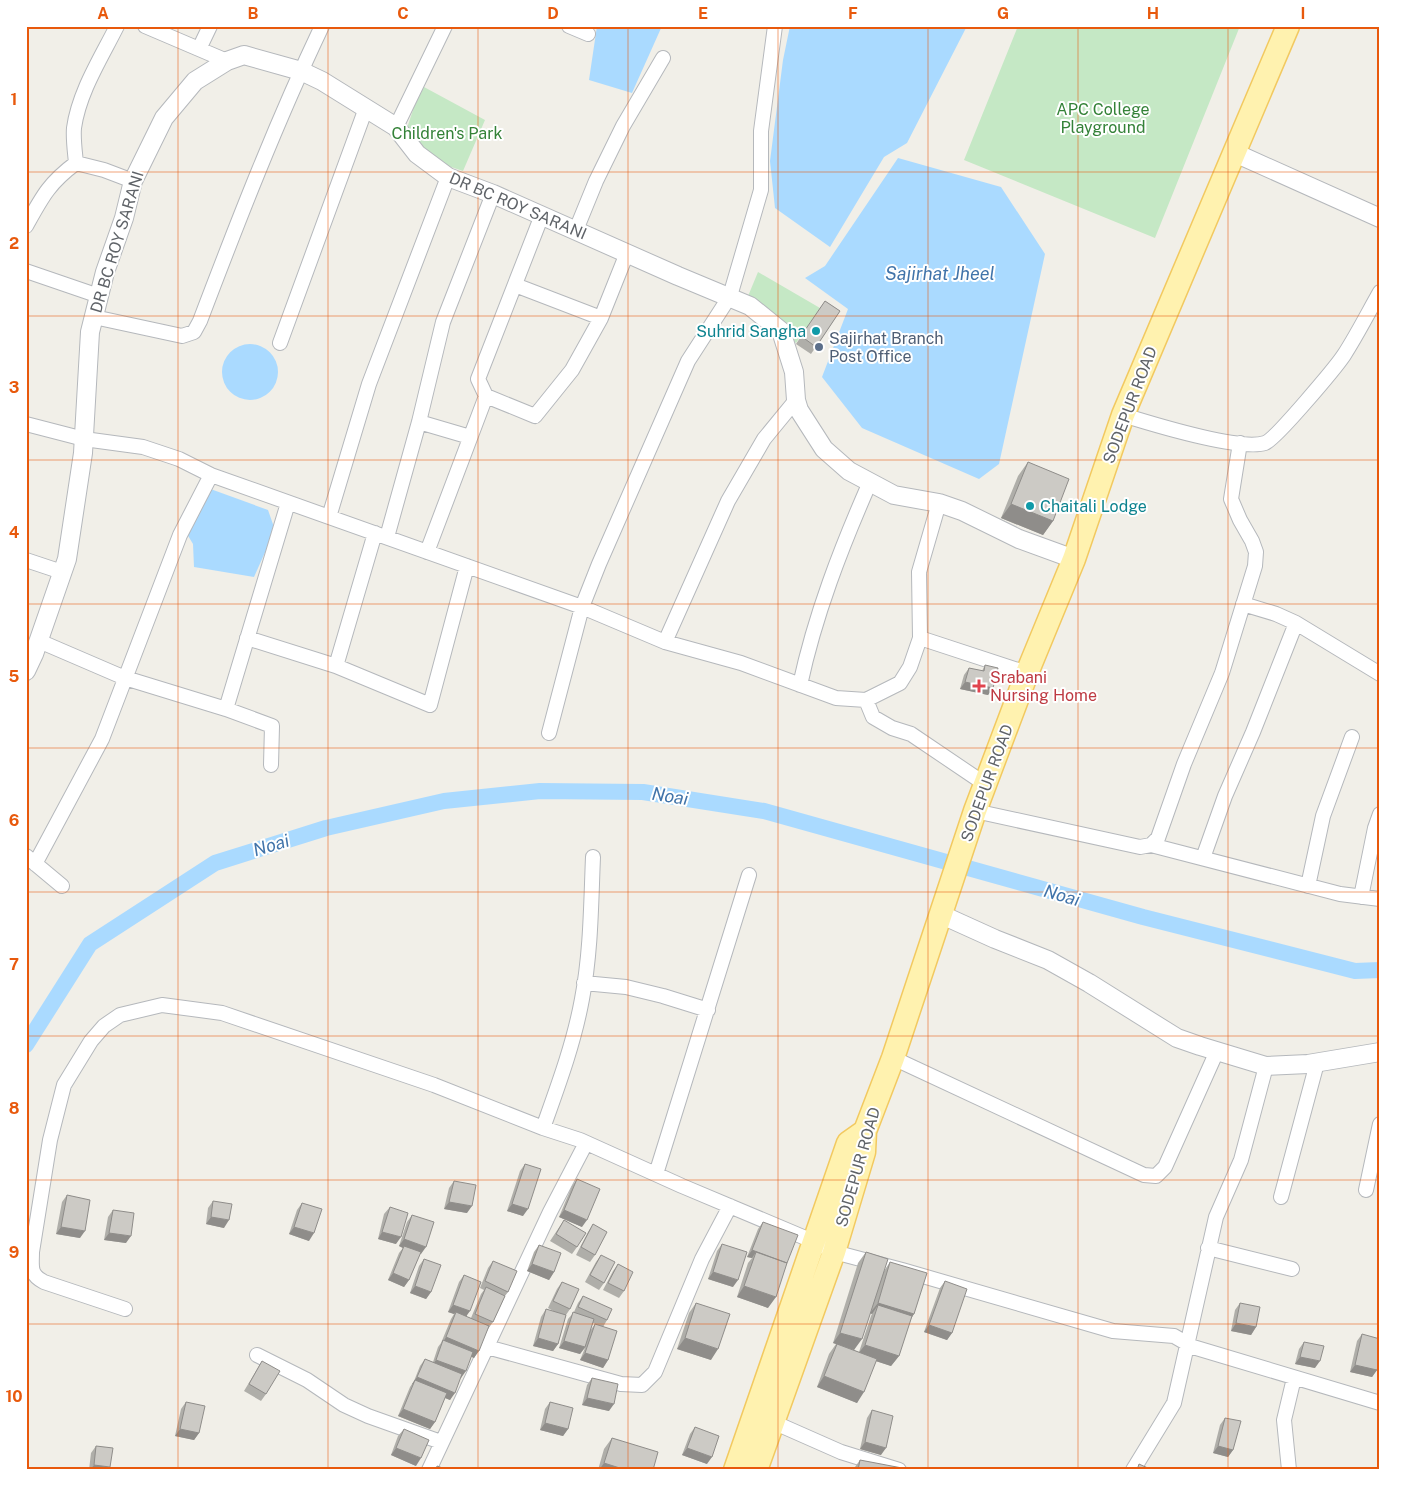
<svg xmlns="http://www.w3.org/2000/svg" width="1406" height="1496" font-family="'Public Sans',sans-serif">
  <rect width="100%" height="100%" fill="#f1efe8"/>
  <path fill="#c5e8c5" d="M1018 26H1240L1155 238 964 160Z
    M424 87 485 120 463 171 448 166 429 156 406 131 415 104Z
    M758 272 820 308 796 343 783 331 746 301Z"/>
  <path fill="#aadaff" d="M597 26H662L632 93 589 80Z
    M790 26H967L907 143 884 157 830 247 775 208 770 161 783 60Z
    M898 158 1001 187 1045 254 999 464 979 479 862 428 822 377 848 309 805 278 825 266Z
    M222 372a28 28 0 1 1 56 0a28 28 0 1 1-56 0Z
    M205 487 268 510 275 530 254 577 194 567 193 544 184 529Z"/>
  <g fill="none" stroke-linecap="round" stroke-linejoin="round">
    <path stroke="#aadaff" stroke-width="16" d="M26 1045 90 944 215 863 326 828 444 801 540 791 643 792 764 811 1143 917 1355 971 1380 970"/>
    <g stroke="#b5b8bc" stroke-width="16">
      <path id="minor" d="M145 26 227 61
        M569 26 588 34
        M199 49 210 26
        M396 127 445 26
        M76 163C75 152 73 139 74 128 79 92 101 58 117 26
        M542 215 478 379 486 396 535 416 572 370 601 318 627 253
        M26 226C42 197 49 183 76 163L104 170 133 181
        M576 230 596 181 623 126 663 58
        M26 271 99 296
        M515 285 601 318
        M94 317 182 336 194 332 200 321C238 221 276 123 322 26
        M280 343 366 108
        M796 400 764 439 728 501 665 642 741 663 836 698 866 700 900 683 910 667 920 638
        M1123 415C1152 424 1240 451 1265 443 1275 440 1336 367 1344 355 1357 335 1368 313 1380 292
        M419 422 470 437
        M26 424 84 439 143 447 179 459 211 475 582 607 665 642
        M939 503 919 572 920 638 1027 673
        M329 517 369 384 448 177
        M387 537 419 422 443 322 493 194
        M427 552 486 396
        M26 560 62 572
        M1243 604 1276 614 1296 623 1380 674
        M247 638 336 666 430 705 467 566
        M39 641 125 678 226 709 272 726 271 765
        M336 666 375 533
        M800 685C815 615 841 548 870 482
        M866 700 873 717 892 728 911 734 985 784
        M226 709 288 503
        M549 733 582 607 599 564 688 361 730 296 761 190V131L775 26
        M975 811 1140 847 1151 845 1158 838 1184 764 1222 673 1255 566 1256 552 1252 541 1240 520 1231 499 1240 443
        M1151 845 1340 894 1380 899
        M26 856 62 886
        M1203 858 1225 796 1253 732 1296 623
        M35 864 102 739 180 535 211 475
        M1308 886 1323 816 1352 737
        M1361 897 1375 828 1380 814
        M584 983 626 987 663 996 708 1010
        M893 1058 1144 1175 1156 1176 1165 1167 1217 1051
        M543 1128C558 1086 574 1043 582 999 591 952 591 904 593 857
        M656 1174 749 875
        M1366 1190 1380 1124
        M1281 1197 1317 1063
        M1208 1248 1292 1269
        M125 1309 44 1282C29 1274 32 1267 32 1252L50 1140 64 1085 91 1041 104 1026 120 1015 162 1005 222 1013 434 1085 543 1128 580 1140 682 1186 815 1242 834 1252 902 1270 1113 1331 1174 1336 1193 1347 1380 1403
        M487 1347 621 1384 642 1385 655 1372 702 1259 730 1206
        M257 1355 307 1380 344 1405 368 1416 441 1442
        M773 1422 841 1452 899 1470
        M429 1470 550 1212 586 1143
        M1133 1470 1174 1403 1216 1217 1241 1160 1266 1066
        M1289 1470 1284 1420 1294 1378"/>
    </g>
    <g stroke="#b5b8bc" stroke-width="20">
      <path id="tertiary" d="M1235 153 1380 218
        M26 671 34 654 67 559 83 453 90 332 105 272 124 218 133 181 164 118 195 81 227 61 244 55 301 71 322 81 396 127 417 154 448 177 493 194 678 276 750 306 781 331 794 372 796 400 799 410 824 449 849 471 894 495 939 503 962 511 1019 539 1074 559
        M942 915 995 939 1048 960 1089 983 1177 1038 1200 1046 1266 1066 1308 1064 1380 1052"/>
    </g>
    <g stroke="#f2c960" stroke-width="25">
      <path id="primary" d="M735 1470 848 1143 865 1131
        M756 1470 834 1252 864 1152 865 1131 893 1058 975 811 1027 673 1074 559 1123 415 1288 26"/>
    </g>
    <use href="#minor" stroke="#fff" stroke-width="14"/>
    <use href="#tertiary" stroke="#fff" stroke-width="18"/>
    <use href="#primary" stroke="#fff2af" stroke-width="22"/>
  </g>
  <path fill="#afaea9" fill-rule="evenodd" d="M825 301 840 311 811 354 796 344Z
    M1028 462 1053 521 1043 535 1001 518 1018 476Z
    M985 665 993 688 988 695 960 689 964 675 969 668 982 671Z
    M525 1164 523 1216 507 1211 520 1171Z
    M577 1179 582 1227 559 1217 572 1186Z
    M454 1181 467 1213 444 1209 449 1188Z
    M67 1195 80 1238 56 1234 62 1202Z
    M213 1201 224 1228 206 1224 208 1208Z
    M302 1203 309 1241 289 1234 297 1210Z
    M390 1207 396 1244 378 1239 384 1214Z
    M113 1210 126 1243 104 1240 108 1217Z
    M412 1215 421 1254H420L409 1280 404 1287 388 1280 399 1253 403 1248 399 1246 407 1222Z
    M564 1220 577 1247 572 1254 550 1241Z
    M763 1222 768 1308 737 1297 748 1263 752 1258 747 1257 758 1229Z
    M593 1224 595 1255 590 1262 576 1255 588 1232Z
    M722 1244 733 1287 708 1279 717 1251Z
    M539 1245 554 1272 549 1280 527 1271 534 1252Z
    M866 1252 884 1271 890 1262 914 1314 910 1319 899 1356 891 1366 876 1361 857 1403 817 1387 829 1354 836 1344 833 1343 858 1263ZM870 1313 872 1314 871 1316 859 1352 854 1350Z
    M601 1255 604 1283 599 1290 585 1282 596 1262Z
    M424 1259 431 1292 426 1299 410 1293 419 1266Z
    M493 1261 508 1292 505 1296 493 1322 488 1329 474 1358 471 1356 450 1400 445 1398 435 1422 430 1429 398 1416 410 1387 414 1381 420 1366 425 1359 433 1362 438 1347 441 1343 451 1319 454 1314 448 1312 459 1282 464 1275 467 1317 471 1318 481 1294 484 1290 480 1288 488 1268Z
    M618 1264 624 1291 619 1298 603 1290 613 1271Z
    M945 1281 952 1333 947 1340 924 1332 940 1288Z
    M562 1282 570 1309 566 1315 558 1344 553 1351 533 1346 541 1317 546 1309 555 1312 548 1308 557 1289Z
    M583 1296 607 1320 603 1327 608 1360 603 1368 580 1360 585 1348 580 1354 559 1348 568 1319 574 1312 578 1303ZM593 1323 595 1324 590 1331Z
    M696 1303 711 1360 677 1349 689 1313Z
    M1240 1303 1256 1327 1251 1335 1231 1331 1235 1310Z
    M1362 1334 1377 1370 1372 1377 1350 1372 1357 1341Z
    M1304 1342 1315 1368 1295 1364 1299 1349Z
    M262 1361 266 1394 261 1401 244 1391Z
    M592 1378 609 1411 582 1405 587 1385Z
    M186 1402 199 1433 194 1440 175 1436 181 1409Z
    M550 1402 568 1429 563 1436 540 1430 545 1409Z
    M872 1410 881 1455 860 1449 867 1418Z
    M1225 1418 1233 1450 1228 1457 1213 1453 1220 1425Z
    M695 1427 707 1464 682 1455 690 1434Z
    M404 1429 416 1466 391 1455 398 1436Z
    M612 1438 653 1470H598L604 1449Z
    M96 1446 108 1470H89L91 1453Z
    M860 1460 902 1470H855V1467Z"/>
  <path fill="#8f8d8a" d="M1011 504 1053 521 1043 535 1001 518Z
    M965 682 993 688 988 695 960 689Z
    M449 1202 472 1206 467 1213 444 1209Z
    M512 1204 528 1209 523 1216 507 1211Z
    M564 1210 587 1220 582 1227 559 1217Z
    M211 1217 229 1220 224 1228 206 1224Z
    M61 1227 85 1231 80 1238 56 1234Z
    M294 1227 314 1233 309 1241 289 1234Z
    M382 1232 401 1237 396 1244 378 1239Z
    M109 1233 131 1236 126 1243 104 1240Z
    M404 1239 426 1247 421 1254 403 1248 404 1246 403 1248 399 1246Z
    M752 1250 787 1263 756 1252 752 1258 747 1257Z
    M532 1264 554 1272 549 1280 527 1271Z
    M713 1272 738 1280 733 1287 708 1279Z
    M393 1273 409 1280 404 1287 388 1280Z
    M415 1286 431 1292 426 1299 410 1293Z
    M744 1286 776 1297 768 1308 737 1297Z
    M878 1303 914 1314 907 1325 878 1305 872 1314 870 1313Z
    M453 1305 470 1311 465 1318 456 1312 454 1314 448 1312Z
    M1236 1323 1256 1327 1251 1335 1231 1331Z
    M929 1325 952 1333 947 1340 924 1332Z
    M840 1333 862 1339 854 1350 833 1343Z
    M446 1337 479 1351 474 1358 442 1344Z
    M538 1338 558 1344 553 1351 533 1346Z
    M685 1338 718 1349 711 1360 677 1349Z
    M564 1341 585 1347 580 1354 559 1348Z
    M865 1345 899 1356 891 1366 857 1355Z
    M585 1353 608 1360 603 1368 580 1360Z
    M1300 1357 1320 1361 1315 1368 1295 1364Z
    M436 1360 466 1371 461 1378 431 1367Z
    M1355 1365 1377 1370 1372 1377 1350 1372Z
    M824 1376 864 1392 857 1403 817 1387Z
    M417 1377 455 1393 450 1400 412 1384Z
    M587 1398 614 1404 609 1411 582 1405Z
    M403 1409 435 1422 430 1429 398 1416Z
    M545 1423 568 1429 563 1436 540 1430Z
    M180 1429 199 1433 194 1440 175 1436Z
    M865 1442 886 1448 881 1455 860 1449Z
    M1218 1446 1233 1450 1228 1457 1213 1453Z
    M396 1448 421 1458 416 1466 391 1455Z
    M687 1448 712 1457 707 1464 682 1455Z
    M604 1463 626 1470H599Z
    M94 1465 110 1467 108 1470H90Z"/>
  <path fill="#cccac5" stroke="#8f8d8a" d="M825 301 840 311 816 347 801 336Z
    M1028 462 1069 479 1053 521 1011 504Z
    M985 665 998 668 993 688 965 682 969 668 984 671Z
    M525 1164 541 1169 528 1209 512 1204Z
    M577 1179 600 1189 587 1220 564 1210Z
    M454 1181 476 1185 472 1206 449 1202Z
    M67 1195 90 1200 85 1231 61 1227Z
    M213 1201 232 1204 229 1220 211 1217Z
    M302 1203 322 1209 314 1233 294 1227Z
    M390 1207 408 1213 401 1237 382 1232Z
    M113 1210 134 1213 131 1236 109 1233Z
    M412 1215 434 1222 426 1247 404 1239Z
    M564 1220 586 1233 577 1247 556 1234Z
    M763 1222 798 1235 787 1263 752 1250Z
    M593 1224 607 1232 595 1255 581 1247Z
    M722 1244 747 1252 738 1280 713 1272Z
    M539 1245 561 1253 554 1272 532 1264Z
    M404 1246 421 1252 409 1280 393 1273Z
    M756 1252 787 1263 776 1297 744 1286Z
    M866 1252 888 1259 862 1339 840 1333Z
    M601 1255 615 1262 604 1283 590 1275Z
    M424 1259 441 1265 431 1292 415 1286Z
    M493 1261 517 1271 508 1292 485 1281Z
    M890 1262 927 1273 914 1314 878 1303Z
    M618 1264 633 1272 624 1291 608 1283Z
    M464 1275 481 1282 470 1311 453 1305Z
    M945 1281 967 1289 952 1333 929 1325Z
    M562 1282 579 1289 570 1309 553 1301Z
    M486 1287 505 1296 493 1322 475 1314Z
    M583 1296 612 1309 607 1320 578 1307Z
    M696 1303 730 1314 718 1349 685 1338Z
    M1240 1303 1260 1307 1256 1327 1236 1323Z
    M878 1305 912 1316 899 1356 865 1345Z
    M546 1309 566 1315 558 1344 538 1338Z
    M456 1312 489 1326 479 1351 446 1337Z
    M573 1312 594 1319 585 1347 564 1341Z
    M595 1324 617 1331 608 1360 585 1353Z
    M1362 1334 1380 1339V1360L1377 1370 1355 1365Z
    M443 1340 473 1352 466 1371 436 1360Z
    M1304 1342 1324 1346 1320 1361 1300 1357Z
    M837 1344 877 1359 864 1392 824 1376Z
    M425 1359 462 1374 455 1393 417 1377Z
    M262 1361 280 1371 266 1394 249 1384Z
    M592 1378 618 1384 614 1404 587 1398Z
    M415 1380 447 1393 435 1422 403 1409Z
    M186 1402 205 1406 199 1433 180 1429Z
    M550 1402 573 1408 568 1429 545 1423Z
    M872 1410 893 1416 886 1448 865 1442Z
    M1225 1418 1241 1421 1233 1450 1218 1446Z
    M695 1427 719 1436 712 1457 687 1448Z
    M404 1429 429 1440 421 1458 396 1448Z
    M612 1438 658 1452 653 1470H626L604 1463Z
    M96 1446 113 1448 110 1467 94 1465Z
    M860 1460 902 1468V1470H858Z
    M1139 1464 1150 1469V1470H1137Z
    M437 1466 448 1470H436Z"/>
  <path fill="none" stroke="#e8590c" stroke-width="1" stroke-opacity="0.55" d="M178 26V1470M328 26V1470M478 26V1470M628 26V1470M778 26V1470M928 26V1470M1078 26V1470M1228 26V1470M26 172H1380M26 316H1380M26 460H1380M26 604H1380M26 748H1380M26 892H1380M26 1036H1380M26 1180H1380M26 1324H1380"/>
  <g fill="#0f9aa8" stroke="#fff" stroke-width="2">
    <circle cx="816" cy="331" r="5"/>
    <circle cx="1030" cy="506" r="5"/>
  </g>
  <circle fill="#5c6f8a" stroke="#fff" stroke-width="2" cx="819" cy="347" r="5"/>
  <path fill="#e0444e" stroke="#fff" stroke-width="2" d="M976.5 678.5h5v5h5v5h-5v5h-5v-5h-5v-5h5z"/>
  <g text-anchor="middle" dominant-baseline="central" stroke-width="4" stroke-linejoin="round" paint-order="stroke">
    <g font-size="16" fill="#348238" stroke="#fff">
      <text x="1103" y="109">APC College<tspan x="1103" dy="18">Playground</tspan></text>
      <text x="447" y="133">Children's Park</text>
    </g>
    <g font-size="16" fill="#5f6368" stroke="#fff">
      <text transform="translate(518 206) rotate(23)">DR BC ROY SARANI</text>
      <text transform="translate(117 242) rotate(-73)">DR BC ROY SARANI</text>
      <text transform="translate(1130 405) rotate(-69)">SODEPUR ROAD</text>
      <text transform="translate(987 783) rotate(-70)">SODEPUR ROAD</text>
      <text transform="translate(858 1167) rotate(-74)">SODEPUR ROAD</text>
    </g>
    <g font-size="16" fill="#0d838f" stroke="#fff" text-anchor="end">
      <text x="806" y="331">Suhrid Sangha</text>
      <text x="1040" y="506" text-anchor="start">Chaitali Lodge</text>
    </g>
    <g font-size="16" fill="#4e5e75" stroke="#fff" text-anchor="start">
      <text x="829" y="338">Sajirhat Branch<tspan x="829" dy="18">Post Office</tspan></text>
    </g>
    <g font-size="16" fill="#be3a42" stroke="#fff" text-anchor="start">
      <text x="990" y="677">Srabani<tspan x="990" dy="18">Nursing Home</tspan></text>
    </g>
    <g font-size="18" font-style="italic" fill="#4174aa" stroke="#fff">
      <text x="940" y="273">Sajirhat Jheel</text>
      <text transform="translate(670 796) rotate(9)">Noai</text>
      <text transform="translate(271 845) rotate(-17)">Noai</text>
      <text transform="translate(1062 895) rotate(16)">Noai</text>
    </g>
  </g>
  <rect width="1406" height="1496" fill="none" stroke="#ffffff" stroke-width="55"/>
  <rect x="28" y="28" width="1350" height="1440" fill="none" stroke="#e8590c" stroke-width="2"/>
  <g font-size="16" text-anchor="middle" font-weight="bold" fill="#e8590c">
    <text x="103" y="19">A</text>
    <text x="253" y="19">B</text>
    <text x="403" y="19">C</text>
    <text x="553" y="19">D</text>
    <text x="703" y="19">E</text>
    <text x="853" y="19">F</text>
    <text x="1003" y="19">G</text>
    <text x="1153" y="19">H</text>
    <text x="1303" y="19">I</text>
    <text x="14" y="105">1</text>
    <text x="14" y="249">2</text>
    <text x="14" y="393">3</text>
    <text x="14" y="538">4</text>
    <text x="14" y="682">5</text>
    <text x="14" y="826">6</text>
    <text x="14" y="970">7</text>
    <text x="14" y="1114">8</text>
    <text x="14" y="1258">9</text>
    <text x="14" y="1402">10</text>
  </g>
</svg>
